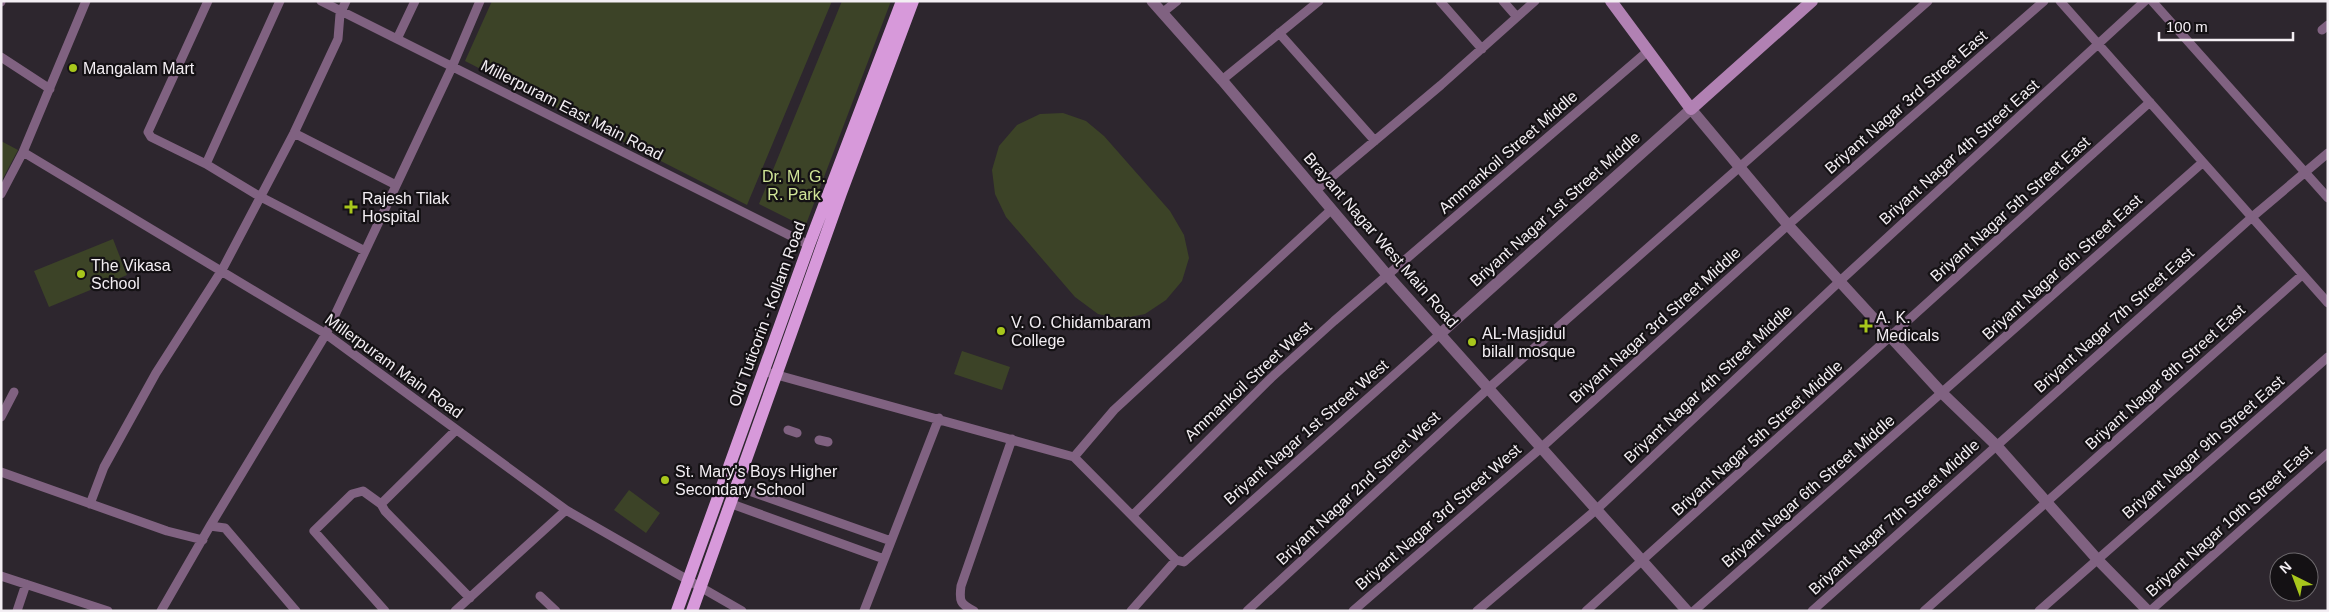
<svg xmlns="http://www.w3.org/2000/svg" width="2329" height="612" font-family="Helvetica,sans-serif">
  <rect width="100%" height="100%" fill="#2d262e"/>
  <path fill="#3c4327" d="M492 1H832L747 205 465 61Z
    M842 1H891L805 227 759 204Z
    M1063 113 1086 121 1104 136 1170 211 1184 235 1189 258 1182 281 1166 300 1145 314 1120 319 1098 314 1075 297 1006 217 995 194 992 170 999 146 1017 125 1040 114Z
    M1 141 18 150 1 182Z
    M113 239 127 275 49 307 34 271Z
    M962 351 1010 367 1002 390 954 374Z
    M629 490 660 513 646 533 614 510Z"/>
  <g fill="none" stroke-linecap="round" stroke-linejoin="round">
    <path stroke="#806281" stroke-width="9" d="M208 1 148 132 151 137 206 164 259 196 365 251
      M321 1 809 245
      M1440 1 1482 49
      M1503 1 1517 17
      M2060 1 2328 303
      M2152 1 2328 198
      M1 2V1
      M1162 13 1177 1
      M2322 30 2328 25
      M1279 33 1375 141
      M397 39 415 1
      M1 57 50 89
      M1222 80 1319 1
      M294 133 396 185
      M23 152 326 334 566 510 742 611
      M206 164 280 1
      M1315 191 1441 85 1535 1
      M1 194 23 152 86 1
      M763 371 1074 457 1176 560 1184 562 1440 334
      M1 417 14 392
      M788 430 797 433
      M819 440 828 442
      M1074 457 1114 410 1332 209
      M1 472 167 531 203 540
      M735 486 891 541
      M729 503 884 559
      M90 504 104 467 156 373 222 270 294 133 338 39 340 14 346 1
      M381 504 456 430
      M1133 515 1271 378 1334 321 1648 51
      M210 526 225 528 296 611
      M1 576 108 611
      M540 596 556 611
      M17 611 26 584
      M161 611 210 526 326 334 452 67 480 1
      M385 611 314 531 352 494 363 491 381 504 385 511 470 598
      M455 611 566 510
      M864 611 939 418
      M974 611C960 604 959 601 961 586L1012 439
      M1131 611 1176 560
      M1247 611 1490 387 1928 1
      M1353 611 1542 447 1788 225 2044 1
      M1477 611 1597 509 1840 281 2145 1
      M1586 611 2150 102
      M1694 611 2202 163
      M1812 611 2251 218 2328 153
      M1924 611 2302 275
      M2039 611 2328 357
      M2150 611 2328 453"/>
    <path stroke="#806281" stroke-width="11" d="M1152 1 1222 80 1388 276 1687 611
      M1440 334 1691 109 1788 225 1942 393 1996 445 2097 559 2148 611"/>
    <path stroke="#b181b3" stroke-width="12" d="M1611 1 1691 109 1812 1"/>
    <path stroke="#d799da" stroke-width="12" d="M677 611 809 245 902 1
      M692 611 841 193 913 1"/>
  </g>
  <g fill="#a8c71c" stroke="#141114" stroke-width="2">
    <circle cx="73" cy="68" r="5"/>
    <path d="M348.5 199.5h5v5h5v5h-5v5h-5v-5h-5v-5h5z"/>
    <circle cx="81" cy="274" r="5"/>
    <path d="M1863.5 318.5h5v5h5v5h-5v5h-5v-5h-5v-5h5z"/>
    <circle cx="1001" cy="331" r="5"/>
    <circle cx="1472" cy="342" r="5"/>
    <circle cx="665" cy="480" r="5"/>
  </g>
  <g text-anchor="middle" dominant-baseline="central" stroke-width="4.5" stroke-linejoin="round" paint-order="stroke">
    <g font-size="16" fill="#f3eef3" stroke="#141114" text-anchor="start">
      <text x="83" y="68">Mangalam Mart</text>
      <text x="362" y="198">Rajesh Tilak<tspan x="362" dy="18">Hospital</tspan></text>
      <text x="91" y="265">The Vikasa<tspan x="91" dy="18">School</tspan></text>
      <text x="1876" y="317">A. K.<tspan x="1876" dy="18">Medicals</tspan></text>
      <text x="1011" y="322">V. O. Chidambaram<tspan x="1011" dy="18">College</tspan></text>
      <text x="1482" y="333">AL-Masjidul<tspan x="1482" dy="18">bilall mosque</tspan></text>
      <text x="675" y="471">St. Mary's Boys Higher<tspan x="675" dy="18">Secondary School</tspan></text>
    </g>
    <g font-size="16" fill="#f3eef3" stroke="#141114">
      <text transform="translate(1906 102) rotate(-41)">Briyant Nagar 3rd Street East</text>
      <text transform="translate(572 110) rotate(27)">Millerpuram East Main Road</text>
      <text transform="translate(1508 152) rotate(-41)">Ammankoil Street Middle</text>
      <text transform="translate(1959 152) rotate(-42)">Briyant Nagar 4th Street East</text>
      <text transform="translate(1555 209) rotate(-42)">Briyant Nagar 1st Street Middle</text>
      <text transform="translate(2010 209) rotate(-42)">Briyant Nagar 5th Street East</text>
      <text transform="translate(1381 240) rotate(49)">Brayant Nagar West Main Road</text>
      <text transform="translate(2062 267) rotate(-42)">Briyant Nagar 6th Street East</text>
      <text transform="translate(767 314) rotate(-70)">Old Tuticorin - Kollam Road</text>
      <text transform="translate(2114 320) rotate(-42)">Briyant Nagar 7th Street East</text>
      <text transform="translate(1655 325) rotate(-42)">Briyant Nagar 3rd Street Middle</text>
      <text transform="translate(394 366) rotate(36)">Millerpuram Main Road</text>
      <text transform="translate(2165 377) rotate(-42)">Briyant Nagar 8th Street East</text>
      <text transform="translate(1248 381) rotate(-43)">Ammankoil Street West</text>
      <text transform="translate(1708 384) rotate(-43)">Briyant Nagar 4th Street Middle</text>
      <text transform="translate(1306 432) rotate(-41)">Briyant Nagar 1st Street West</text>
      <text transform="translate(1757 438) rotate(-42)">Briyant Nagar 5th Street Middle</text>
      <text transform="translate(2203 447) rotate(-41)">Briyant Nagar 9th Street East</text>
      <text transform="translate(1358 488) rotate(-43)">Briyant Nagar 2nd Street West</text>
      <text transform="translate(1808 491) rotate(-41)">Briyant Nagar 6th Street Middle</text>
      <text transform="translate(1438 517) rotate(-41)">Briyant Nagar 3rd Street West</text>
      <text transform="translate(1894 517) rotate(-42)">Briyant Nagar 7th Street Middle</text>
      <text transform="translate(2229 521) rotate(-42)">Briyant Nagar 10th Street East</text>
    </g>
    <g font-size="16" fill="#d0e597" stroke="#141114">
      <text x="794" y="176">Dr. M. G.<tspan x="794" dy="18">R. Park</tspan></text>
    </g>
  </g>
  <rect width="2329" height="612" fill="none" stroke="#f3eef3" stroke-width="5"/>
  <g transform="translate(2294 577) rotate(318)"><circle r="24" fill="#141114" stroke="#6d696d"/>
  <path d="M0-4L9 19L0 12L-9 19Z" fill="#a8c71c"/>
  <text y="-8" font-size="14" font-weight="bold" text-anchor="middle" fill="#f3eef3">N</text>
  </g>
  <path d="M2159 32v8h134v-8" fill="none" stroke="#f3eef3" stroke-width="2.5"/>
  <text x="2166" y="32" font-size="15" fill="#f3eef3" stroke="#141114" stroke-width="4" paint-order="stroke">100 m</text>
</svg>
